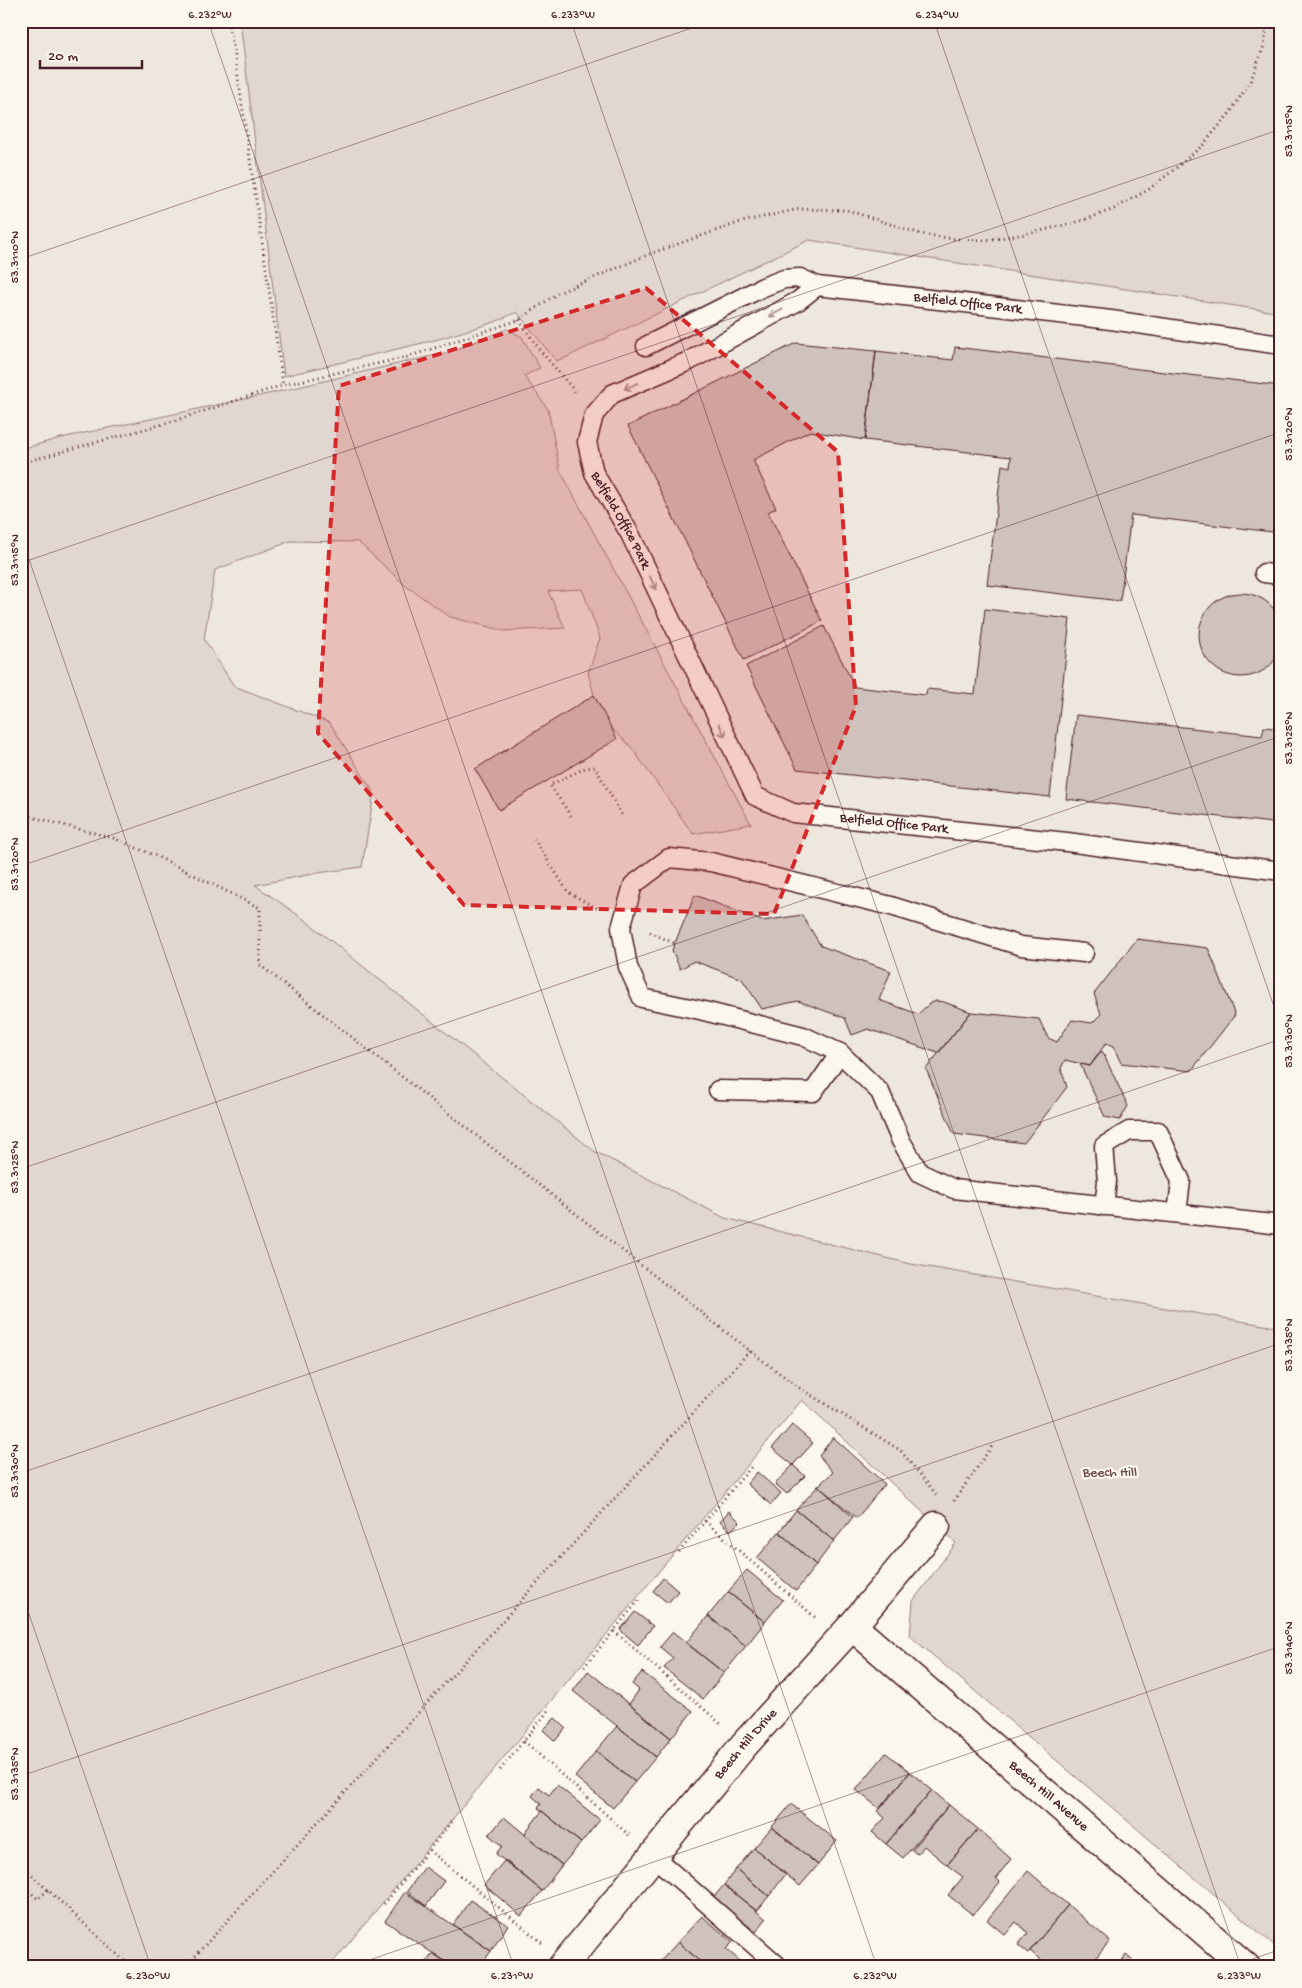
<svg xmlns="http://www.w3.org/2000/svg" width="1302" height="1988" font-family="'Gochi Hand',sans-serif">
  <rect width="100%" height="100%" fill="#fbf7ec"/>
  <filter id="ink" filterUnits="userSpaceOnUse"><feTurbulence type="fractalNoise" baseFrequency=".02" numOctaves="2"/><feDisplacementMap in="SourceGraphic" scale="10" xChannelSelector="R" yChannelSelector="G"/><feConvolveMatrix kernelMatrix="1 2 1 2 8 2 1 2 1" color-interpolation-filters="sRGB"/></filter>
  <g filter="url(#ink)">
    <path fill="#eee7de" d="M21 21H1281V1328L911 1264 329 1967H21Z"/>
    <path fill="#e2d7d0" stroke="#967b7e" d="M240 21H1281V313L809 240 565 358 556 361 517 312 495 322 435 340 284 376Z
      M507 329 522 337 540 368 524 376 548 409 560 470 751 824 693 834 631 747 600 717 588 673 600 638 582 589 548 591 565 628 505 631 450 617 406 586 358 542 291 541 215 570 204 639 234 686 330 723 374 793 362 867 318 873 255 885 305 920 594 1151 725 1218 911 1264 1281 1328V1951L910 1636 913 1601 956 1543 802 1400 329 1967H21V449L61 438 268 394 449 352Z"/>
    <path fill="#cfc2bc" stroke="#4a1f2b" d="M796 343 876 351 865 440 810 431 753 460 776 508 768 512 822 621 744 660 628 426Z
      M955 347 1281 386V533L1131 515 1120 601 987 585 1002 465 1010 467 1011 457 865 440 876 351 953 360Z
      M1199 635a42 42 0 1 1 84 0a42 42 0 1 1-84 0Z
      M985 609 1070 619 1050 797 797 769 746 666 824 626 855 687 926 695 927 689 975 694Z
      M594 695 617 739 499 810 475 769Z
      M1076 715 1262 736 1264 727 1281 729V824L1066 799Z
      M695 895 762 921 802 915 821 946 891 971 879 1000 918 1014 929 1004 936 1001 944 1002 971 1012 938 1053 868 1029 852 1035 845 1018 798 1001 762 1009 742 979 694 961 680 969 672 950Z
      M1137 939 1208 948 1235 1015 1191 1071 1121 1063 1113 1046 1106 1043 1090 1066 1065 1060 1061 1068 1067 1087 1024 1143 954 1134 926 1069 971 1012 1039 1019 1048 1038 1057 1042 1072 1020 1092 1023 1101 1014 1094 994Z
      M1102 1051 1128 1106 1120 1120 1105 1117 1080 1064 1090 1066Z
      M792 1425 813 1443 793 1465 772 1448Z
      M833 1437 885 1484 857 1518 818 1486 833 1472 819 1456Z
      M793 1465 805 1476 787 1494 775 1484Z
      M757 1472 781 1493 771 1505 747 1484Z
      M818 1486 853 1517 834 1541 796 1510Z
      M796 1510 834 1541 816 1565 779 1532Z
      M729 1511 740 1522 730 1531 720 1521Z
      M779 1532 816 1565 796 1591 757 1558Z
      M747 1570 783 1600 765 1622 728 1592Z
      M663 1578 678 1591 668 1603 653 1591Z
      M728 1592 765 1622 746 1646 708 1616Z
      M635 1612 653 1626 638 1645 620 1630Z
      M708 1616 746 1646 724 1673 686 1643Z
      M673 1632 724 1673 703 1699 664 1668 673 1658 660 1647Z
      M588 1671 671 1738 656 1757 573 1691Z
      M642 1672 693 1711 671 1738 629 1704 639 1690 632 1684Z
      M555 1718 566 1728 555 1741 543 1730Z
      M617 1726 656 1757 635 1782 596 1751Z
      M596 1751 635 1782 613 1808 575 1777Z
      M886 1753 910 1772 880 1809 856 1790Z
      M910 1772 932 1790 886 1844 872 1832 885 1818 877 1811Z
      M557 1785 600 1820 581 1843 538 1808 541 1804 532 1796 539 1787 549 1795Z
      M932 1790 949 1805 903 1858 886 1844Z
      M791 1804 837 1841 818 1865 772 1827Z
      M949 1805 978 1829 947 1865 924 1846 917 1854 912 1850Z
      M542 1811 581 1843 562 1865 524 1834Z
      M504 1817 562 1865 542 1891 496 1854 502 1846 489 1835Z
      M772 1827 818 1865 800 1886 754 1848Z
      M978 1829 1011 1859 996 1878 1000 1882 973 1915 948 1895 963 1877 947 1865Z
      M754 1848 786 1874 769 1896 736 1869Z
      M505 1860 542 1891 521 1916 484 1885Z
      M425 1867 444 1881 426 1906 407 1891Z
      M736 1869 769 1896 757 1911 724 1885Z
      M1028 1871 1068 1905 1028 1953 1018 1945 1028 1933 1016 1922 1005 1935 987 1920Z
      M724 1885 766 1919 756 1932 713 1898Z
      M405 1892 491 1951 480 1967H453L385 1921Z
      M470 1900 508 1925 491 1951 453 1925Z
      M1068 1905 1110 1941 1088 1967H1065L1057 1961 1052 1967H1049L1030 1951Z
      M702 1916 733 1942 726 1949 747 1967H706L678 1942Z
      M678 1942 706 1967H659L657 1965Z
      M433 1953 453 1967H423Z
      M1126 1955 1140 1967H1117Z"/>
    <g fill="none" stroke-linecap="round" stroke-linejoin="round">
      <g stroke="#4a1f2b" stroke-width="21">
        <g id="service">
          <path id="s1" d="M817 286 798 301 689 361 612 394 594 415 587 442 594 473 630 534 755 796 793 813 1067 842 1281 871"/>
          <path id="s2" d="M646 346 763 287 784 279 800 278 817 286 1111 320 1281 345"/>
          <path d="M1264 573 1281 575"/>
          <path d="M1084 953 1021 946 891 906 711 862 669 858 633 885 621 928 628 967 642 998 700 1010 803 1036 840 1053 880 1092 901 1141 920 1173 954 1189 1281 1225"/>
          <path d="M718 1090 813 1092 840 1053"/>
          <path d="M1104 1206 1107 1181 1104 1146 1129 1131H1158L1181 1181 1177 1213"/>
          <path d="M653 1856 777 1965"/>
        </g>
      </g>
      <g stroke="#4a1f2b" stroke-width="31">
        <g id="minor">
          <path id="s3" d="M852 1626 1246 1967"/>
          <path id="s4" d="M562 1967 744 1745 852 1626 936 1526"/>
        </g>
      </g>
      <path stroke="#4a1f2b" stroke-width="3" stroke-dasharray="1 4" stroke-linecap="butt" d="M227 21 234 50 283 385
        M519 320 539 349 577 394
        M21 463 174 421 283 385 407 357 510 323 519 320 558 293 652 253 741 222 799 209 847 210 921 234 954 239 987 240 1032 233 1084 220 1114 209 1148 190 1176 168 1203 145 1229 114 1250 82 1264 46 1268 21
        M21 814 113 838 158 857 260 908V965L750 1351 801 1389 900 1450 937 1495
        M571 816 550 785 585 768 595 767 623 817
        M534 839 568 892 598 909
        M650 932 674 943
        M954 1501 992 1446
        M705 1521 817 1619
        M679 1552 751 1467
        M614 1631 721 1724
        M584 1667 639 1600
        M524 1741 630 1836
        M500 1770 548 1711
        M429 1850 542 1943
        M21 1865 131 1967
        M21 1884 38 1899 48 1890
        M384 1904 454 1819
        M185 1967 750 1351"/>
      <use href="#service" stroke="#fbf7ec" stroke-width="18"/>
      <use href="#minor" stroke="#fbf7ec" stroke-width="28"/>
    </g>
    <defs><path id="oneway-shaft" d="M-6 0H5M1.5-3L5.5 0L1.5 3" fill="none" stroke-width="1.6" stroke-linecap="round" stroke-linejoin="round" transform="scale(1.25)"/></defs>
    <g stroke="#ab9695">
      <use href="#oneway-shaft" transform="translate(776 313) rotate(151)"/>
      <use href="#oneway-shaft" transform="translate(631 386) rotate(156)"/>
      <use href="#oneway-shaft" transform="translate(653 583) rotate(65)"/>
      <use href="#oneway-shaft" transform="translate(722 730) rotate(65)"/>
    </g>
  </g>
  <path fill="#d62828" fill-opacity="0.2" stroke="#d62828" stroke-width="4" stroke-dasharray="10 6" stroke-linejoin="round" d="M646 288 838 452 856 706 774 914 464 905 318 733 339 386Z"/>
  <path fill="none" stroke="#4a1f2b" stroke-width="1" stroke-opacity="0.45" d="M208 21 877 1967M571 21 1241 1967M934 21 1281 1027M21 259 712 21M21 536 514 1967M21 563 1281 129M21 866 1281 432M21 1169 1281 736M21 1473 1281 1039M21 1591 151 1967M21 1776 1281 1343M349 1967 1281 1646M1230 1967 1281 1949"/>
  <g text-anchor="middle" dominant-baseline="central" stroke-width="4.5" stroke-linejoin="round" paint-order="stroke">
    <g font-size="14" fill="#4a1f2b" stroke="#fbf7ec">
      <text stroke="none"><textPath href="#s2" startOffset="340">Belfield Office Park</textPath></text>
      <text stroke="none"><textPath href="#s1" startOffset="374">Belfield Office Park</textPath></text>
      <text stroke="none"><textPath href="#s1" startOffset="824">Belfield Office Park</textPath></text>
      <text stroke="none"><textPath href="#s4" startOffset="289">Beech Hill Drive</textPath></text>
      <text stroke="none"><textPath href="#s3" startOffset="260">Beech Hill Avenue</textPath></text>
    </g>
    <g font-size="14" fill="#704d54" stroke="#fbf7ec">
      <text x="1110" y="1473">Beech Hill</text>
    </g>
  </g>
  <rect width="1302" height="1988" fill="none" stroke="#fbf7ec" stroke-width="55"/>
  <path d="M40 60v8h102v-8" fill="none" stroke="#4a1f2b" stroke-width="2.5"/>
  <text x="48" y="60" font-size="15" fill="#4a1f2b" stroke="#fbf7ec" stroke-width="4" paint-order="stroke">20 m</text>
  <rect x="28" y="28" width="1246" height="1932" fill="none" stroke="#4a1f2b" stroke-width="2"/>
  <g font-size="12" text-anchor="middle" fill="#4a1f2b">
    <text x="210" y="18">6.232°W</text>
    <text x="573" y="18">6.233°W</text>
    <text x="937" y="18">6.234°W</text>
    <text transform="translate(1288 131) rotate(-90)" y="4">53.3115°N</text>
    <text transform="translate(14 257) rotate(-90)" y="4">53.3110°N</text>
    <text transform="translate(1288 434) rotate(-90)" y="4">53.3120°N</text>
    <text transform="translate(14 560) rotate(-90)" y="4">53.3115°N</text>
    <text transform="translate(1288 738) rotate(-90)" y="4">53.3125°N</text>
    <text transform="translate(14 864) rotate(-90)" y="4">53.3120°N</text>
    <text transform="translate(1288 1041) rotate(-90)" y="4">53.3130°N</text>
    <text transform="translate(14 1167) rotate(-90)" y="4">53.3125°N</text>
    <text transform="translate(1288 1345) rotate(-90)" y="4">53.3135°N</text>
    <text transform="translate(14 1471) rotate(-90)" y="4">53.3130°N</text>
    <text transform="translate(1288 1648) rotate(-90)" y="4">53.3140°N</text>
    <text transform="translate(14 1774) rotate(-90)" y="4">53.3135°N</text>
    <text x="148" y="1979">6.230°W</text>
    <text x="512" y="1979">6.231°W</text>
    <text x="875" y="1979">6.232°W</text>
    <text x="1239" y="1979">6.233°W</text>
  </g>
</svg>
